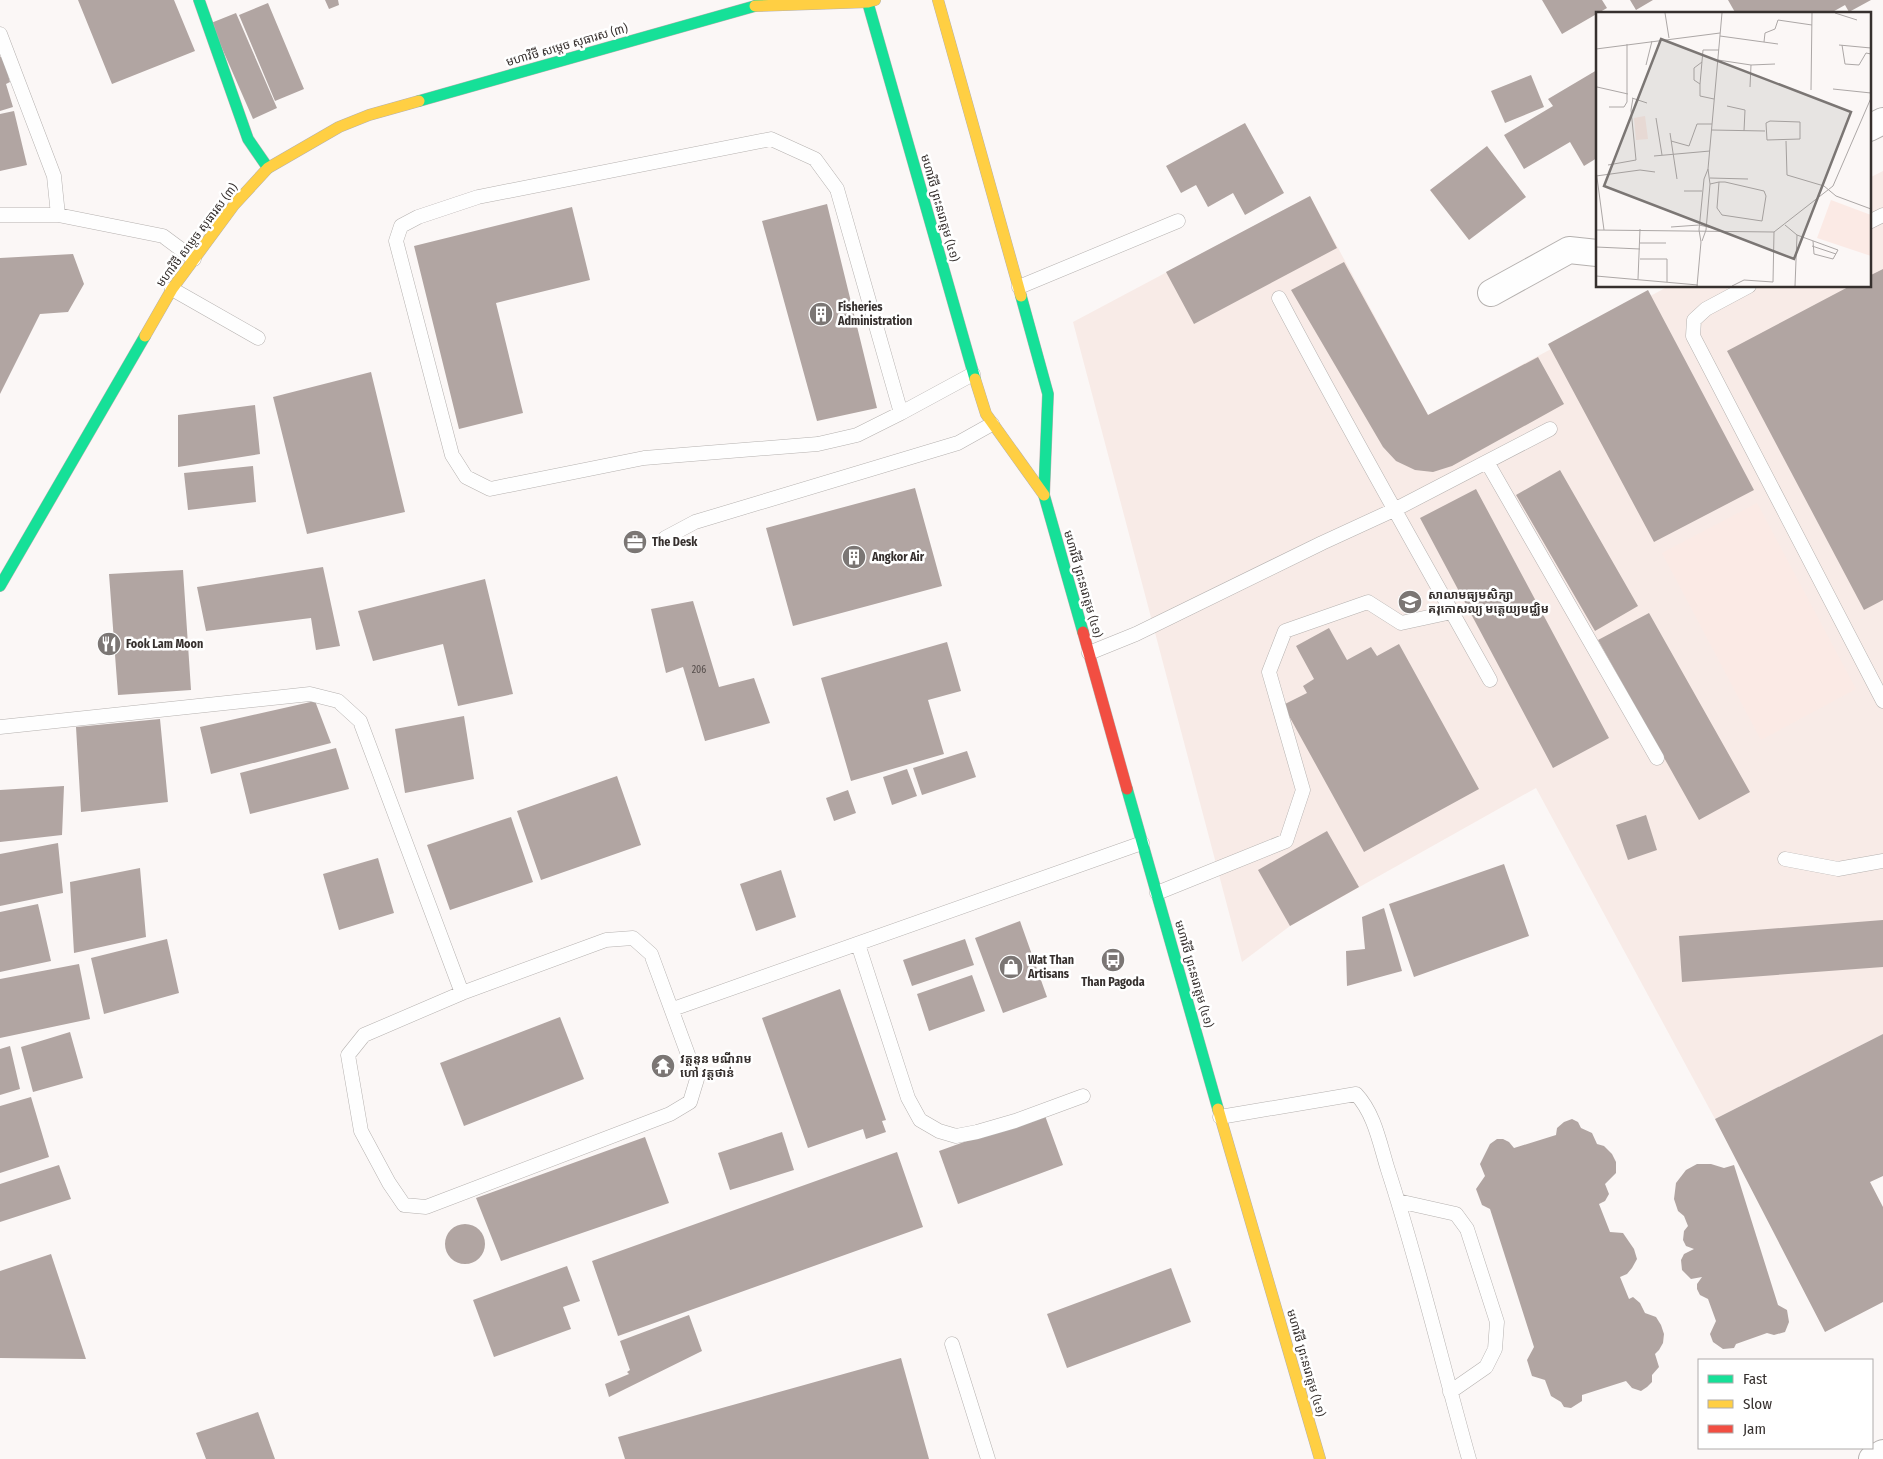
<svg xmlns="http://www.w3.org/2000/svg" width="1883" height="1459" font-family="'Fira Sans Condensed','Noto Sans Khmer',sans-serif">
  <rect width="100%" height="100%" fill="#fbf7f6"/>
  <path fill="#f8ebe7" d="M1883 171V1034L1715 1119 1536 788 1290 926 1242 962 1073 322 1310 196 1428 415 1669 286H1869V178Z"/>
  <path fill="#fbeae5" d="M1757 503 1856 689 1761 740 1662 553Z"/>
  <path fill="#b1a5a2" d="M78 0H174L195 51 112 84Z
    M325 0H338L339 5 329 9Z
    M1542 0H1602L1607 8 1562 34Z
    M1630 0H1653L1636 10Z
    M1728 0H1871L1849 12 1845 5 1829 14H1736Z
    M268 3 304 89 275 101 239 15Z
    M236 13 277 108 253 119 211 23Z
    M3 56 10 82 6 84 13 107 0 111V57Z
    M1597 70V158L1584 166 1570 142 1524 169 1504 135 1553 106 1548 99Z
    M1531 75 1544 107 1505 123 1491 91Z
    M14 111 27 165 0 171V114Z
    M1245 123 1284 193 1245 215 1233 193 1208 207 1196 185 1181 193 1166 166Z
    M1487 146 1526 197 1469 240 1430 190Z
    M1310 196 1337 248 1194 324 1166 272Z
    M827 204 877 408 817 421 762 221Z
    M572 207 590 280 496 303 523 413 459 429 414 246Z
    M73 254 84 284 68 312 40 314 0 394V258Z
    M1344 262 1428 415 1538 357 1564 404 1452 466 1433 472 1415 470 1396 461 1383 447 1291 290Z
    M1883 269V600L1864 610 1727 351 1850 286H1869V276Z
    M1648 290 1754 490 1654 542 1548 344Z
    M371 372 405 512 307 534 273 397Z
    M255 405 260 454 178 467V415Z
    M253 466 256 502 188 510 184 473Z
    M1560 470 1638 606 1595 631 1516 495Z
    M915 488 942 586 793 626 766 528Z
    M1476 489 1609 738 1553 768 1420 518Z
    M323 567 340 646 316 650 311 618 206 631 197 587Z
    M183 570 191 690 118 695 109 574Z
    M485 579 513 694 458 706 443 644 373 661 358 611Z
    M693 601 719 687 754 678 770 723 705 741 683 667 666 673 651 609Z
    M1649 613 1750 792 1699 820 1598 640Z
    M1329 628 1347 660 1371 647 1377 656 1399 644 1479 789 1364 852 1283 705 1307 693 1303 686 1314 679 1296 646Z
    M947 642 961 691 928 700 944 754 851 781 821 678Z
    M315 701 331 743 211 774 200 727Z
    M464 716 474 779 405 793 395 729Z
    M160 719 168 802 81 812 76 727Z
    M336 748 349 789 250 814 240 773Z
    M967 751 976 777 922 795 913 768Z
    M907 769 917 796 892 805 883 777Z
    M617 776 641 845 541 880 517 811Z
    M64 786 62 835 0 842V790Z
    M848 790 856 813 834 821 826 798Z
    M1646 815 1657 850 1628 860 1616 825Z
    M511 817 533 882 450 910 427 845Z
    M1327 831 1359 887 1290 926 1258 870Z
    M58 843 63 893 0 906V854Z
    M378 858 394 913 339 930 323 874Z
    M1504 864 1529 936 1414 977 1389 904Z
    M140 868 146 937 74 953 70 882Z
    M781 870 796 917 756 931 740 884Z
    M38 904 51 961 0 972V912Z
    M1384 908 1402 971 1347 986 1346 951 1365 949 1362 917Z
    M1883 920V967L1682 982 1679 936Z
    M1020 921 1047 997 1003 1013 975 938Z
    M167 939 179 993 104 1014 91 958Z
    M965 939 974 965 912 986 903 960Z
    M79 964 90 1019 0 1038V979Z
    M972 975 985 1011 929 1031 917 994Z
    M840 989 886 1120 882 1121 886 1132 866 1139 863 1129 808 1148 762 1018Z
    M560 1017 584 1079 464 1126 440 1063Z
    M70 1032 83 1078 33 1092 21 1047Z
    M1883 1034V1176L1870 1182 1883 1207V1302L1825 1332 1715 1119Z
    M10 1046 20 1089 0 1095V1049Z
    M31 1097 49 1157 0 1173V1106Z
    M1044 1113 1063 1165 958 1204 939 1151Z
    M1572 1119 1578 1122 1581 1128 1592 1133 1597 1144 1604 1146 1612 1154 1616 1162V1173L1605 1184 1609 1194 1605 1201 1599 1204 1610 1232 1623 1233 1634 1249 1637 1259 1632 1268 1627 1274 1620 1277 1629 1299 1633 1297 1640 1303 1645 1313 1656 1317 1661 1325 1664 1334 1663 1343 1659 1350 1655 1354 1659 1367 1652 1375V1382L1647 1387 1641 1391 1632 1388 1626 1381 1582 1395V1401L1571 1408 1564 1407 1561 1402 1551 1396 1545 1380 1532 1376 1527 1360 1534 1347 1490 1209 1482 1205 1476 1189 1485 1176 1480 1164 1490 1144 1497 1139H1503L1509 1142 1514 1148 1556 1135 1557 1128 1564 1122Z
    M782 1132 794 1170 730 1190 718 1153Z
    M645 1137 669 1203 501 1261 476 1198Z
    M897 1152 923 1227 618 1336 592 1261Z
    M1697 1164H1711L1724 1168 1734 1165 1778 1305 1787 1310 1789 1322 1785 1332 1774 1335 1767 1333 1736 1344 1734 1348 1723 1349 1713 1342 1710 1334 1716 1321 1708 1299 1700 1295 1697 1289V1284L1702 1277 1691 1279 1682 1270 1681 1260 1684 1254 1694 1249 1686 1246 1683 1240 1684 1231 1688 1226 1684 1216 1678 1211 1674 1199 1676 1183 1686 1170Z
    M59 1165 71 1199 0 1222V1184Z
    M445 1244a20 20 0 1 1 40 0a20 20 0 1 1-40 0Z
    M51 1254 86 1359 0 1358V1271Z
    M567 1266 580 1301 563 1307 571 1329 494 1357 473 1300Z
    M1171 1268 1191 1322 1067 1368 1047 1314Z
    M689 1315 702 1351 609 1397 605 1384 629 1374 627 1372 630 1370 620 1341Z
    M901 1358 929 1459H625L618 1437Z
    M258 1412 275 1459H206L196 1433Z"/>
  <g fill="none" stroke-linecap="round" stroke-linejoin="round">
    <g stroke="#b5b1af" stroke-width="15">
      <path id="lane" d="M0 34 54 176 58 215
        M0 215H58L163 236 194 259
        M1869 222 1883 215
        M1749 286 1706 309 1694 320 1693 336 1883 701
        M1019 287 1178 221
        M172 289 258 338
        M1279 298C1347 427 1419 553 1490 680
        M901 413 837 189 815 159 771 139 478 197 418 217 401 226 396 241 452 455 466 477 490 489 644 458 818 444 857 435 901 413 973 374
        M1487 462 1657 758
        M665 538 695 522 958 443 992 424
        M1089 653 1136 634 1322 543 1396 509 1550 429
        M0 727 310 694 338 701 360 721 462 993
        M1785 859 1838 869 1883 861
        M1157 893 1286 841 1303 790 1269 672 1285 631 1368 602 1401 623 1452 612
        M633 938 651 954 697 1079 690 1102 670 1114 426 1207 404 1205 389 1183 361 1131 348 1055 364 1035 462 993 606 940Z
        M858 944 908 1098 920 1120 939 1131 956 1136 977 1132 1015 1121 1083 1096
        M673 1009 1142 843
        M1220 1117 1356 1094C1375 1114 1380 1145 1388 1170 1419 1265 1442 1363 1469 1459
        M1398 1201 1456 1214 1467 1229 1497 1322 1495 1349 1486 1367 1450 1392
        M952 1344 988 1459"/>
    </g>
    <g stroke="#b5b1af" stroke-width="28">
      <path id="street" d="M1869 128 1883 121
        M1491 293 1569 250 1597 253
        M1872 1459 1883 1453"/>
    </g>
    <g stroke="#b5b1af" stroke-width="12">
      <path id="fast" d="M199 0 248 139 268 168
        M867 0 975 379
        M419 101 755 6 767 0
        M1021 296 1048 394 1044 495 1083 632
        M0 586 145 336
        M1127 789 1218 1109"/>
    </g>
    <g stroke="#b5b1af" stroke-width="12">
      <path id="slow" d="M938 0 1021 296
        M755 6 868 2 875 0
        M145 336 172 289 234 205 268 168 339 127 369 115 419 101
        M975 379 986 414 1044 495
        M1218 1109 1320 1459"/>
    </g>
    <g stroke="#b5b1af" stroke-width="12">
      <path id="jam" d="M1083 632 1127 789"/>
    </g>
    <use href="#lane" stroke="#fefefe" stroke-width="14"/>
    <use href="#street" stroke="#fefefe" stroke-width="26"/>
    <use href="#fast" stroke="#16e098" stroke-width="11"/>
    <use href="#slow" stroke="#ffcf43" stroke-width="11"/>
    <use href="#jam" stroke="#f24e42" stroke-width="11"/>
  </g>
  <defs>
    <g id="building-disc" transform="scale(1.25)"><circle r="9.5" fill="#7b7674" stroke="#fff"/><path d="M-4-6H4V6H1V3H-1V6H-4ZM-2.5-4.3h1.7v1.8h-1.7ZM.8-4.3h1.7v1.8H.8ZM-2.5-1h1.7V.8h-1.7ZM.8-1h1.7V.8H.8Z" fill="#fff"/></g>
    <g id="office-disc" transform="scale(1.25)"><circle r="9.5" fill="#7b7674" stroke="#fff"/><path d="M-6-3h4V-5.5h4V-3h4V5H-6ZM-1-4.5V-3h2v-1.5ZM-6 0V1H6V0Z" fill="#fff"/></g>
    <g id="school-disc" transform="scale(1.25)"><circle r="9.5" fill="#7b7674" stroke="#fff"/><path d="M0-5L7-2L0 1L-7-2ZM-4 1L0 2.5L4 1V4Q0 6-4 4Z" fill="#fff"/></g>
    <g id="restaurant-disc" transform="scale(1.25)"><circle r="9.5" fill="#7b7674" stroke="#fff"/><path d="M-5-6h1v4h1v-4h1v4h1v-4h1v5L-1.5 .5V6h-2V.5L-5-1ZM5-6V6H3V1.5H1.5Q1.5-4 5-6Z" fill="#fff"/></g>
    <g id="bus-disc" transform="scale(1.25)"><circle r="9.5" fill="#7b7674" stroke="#fff"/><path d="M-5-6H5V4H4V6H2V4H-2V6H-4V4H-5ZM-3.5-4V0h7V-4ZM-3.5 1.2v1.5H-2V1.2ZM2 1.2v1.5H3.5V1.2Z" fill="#fff"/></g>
    <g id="shop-disc" transform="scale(1.25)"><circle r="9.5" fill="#7b7674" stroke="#fff"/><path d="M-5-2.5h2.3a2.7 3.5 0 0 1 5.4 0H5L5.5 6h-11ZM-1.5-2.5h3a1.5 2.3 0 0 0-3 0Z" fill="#fff"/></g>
    <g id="temple-disc" transform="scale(1.25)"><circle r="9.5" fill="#7b7674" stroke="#fff"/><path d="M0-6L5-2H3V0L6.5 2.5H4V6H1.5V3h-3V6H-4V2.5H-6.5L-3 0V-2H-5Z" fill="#fff"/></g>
  </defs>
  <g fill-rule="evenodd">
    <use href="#building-disc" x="821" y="314"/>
    <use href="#office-disc" x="635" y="542"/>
    <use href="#building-disc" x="854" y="557"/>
    <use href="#school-disc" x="1410" y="602"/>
    <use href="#restaurant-disc" x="109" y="644"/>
    <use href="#bus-disc" x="1113" y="960"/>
    <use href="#shop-disc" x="1011" y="967"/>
    <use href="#temple-disc" x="663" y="1066"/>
  </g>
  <g text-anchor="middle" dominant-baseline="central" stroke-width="5" stroke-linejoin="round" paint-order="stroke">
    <g font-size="10" fill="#554d4b">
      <text x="699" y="670">206</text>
    </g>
    <g font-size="12" fill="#36302e" stroke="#fff">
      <text transform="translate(567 45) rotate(-16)">មហាវិថី សម្តេច សុធារស (៣)</text>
      <text transform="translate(940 208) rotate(74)">មហាវិថី ព្រះនរោត្តម (៤១)</text>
      <text transform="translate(197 235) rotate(-53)">មហាវិថី សម្តេច សុធារស (៣)</text>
      <text transform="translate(1083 584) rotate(74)">មហាវិថី ព្រះនរោត្តម (៤១)</text>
      <text transform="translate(1194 974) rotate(74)">មហាវិថី ព្រះនរោត្តម (៤១)</text>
      <text transform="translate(1306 1363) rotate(74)">មហាវិថី ព្រះនរោត្តម (៤១)</text>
    </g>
    <g font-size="12" font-weight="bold" fill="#36302e" stroke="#fff" text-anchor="start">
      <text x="838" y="307">Fisheries<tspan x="838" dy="14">Administration</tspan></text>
      <text x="652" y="542">The Desk</text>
      <text x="872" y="557">Angkor Air</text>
      <text x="1428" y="595">សាលាមធ្យមសិក្សា<tspan x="1428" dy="14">គរុកោសល្យ មត្តេយ្យមជ្ឈិម</tspan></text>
      <text x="126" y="644">Fook Lam Moon</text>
      <text x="1028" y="960">Wat Than<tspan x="1028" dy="14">Artisans</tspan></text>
      <text x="1113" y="982" text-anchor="middle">Than Pagoda</text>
      <text x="680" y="1059">វត្តនួន មណីរាម<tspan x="680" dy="14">ហៅ វត្តថាន់</tspan></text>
    </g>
  </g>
  <g transform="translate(1596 12)">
    <rect width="275" height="275" fill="#fbf7f6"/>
    <path d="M49 104 52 127 40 128 38 106ZM235 188 275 203V244L221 226Z" fill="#fbeae5"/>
    <path fill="none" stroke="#aca7a6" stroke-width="1" d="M69 1 73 26M239 1 261 8M124 24 182 32M168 30 169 21 179 17 182 8 216 13M243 33 275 36M246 33 249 52 263 53 270 41 275 42M0 37 124 21M122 48 155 53 154 75M50 53 56 29M155 53 179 52M104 72 98 68V56L106 50M1 75 32 82M237 77 275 81M215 78 216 1M36 86 51 91M118 87 104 84V72L107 38H123M131 94 149 98 148 119M13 95H28L31 90V32M60 106 66 143M174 109 204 110V127L171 128 170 111ZM116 118 169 119M74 121 81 167M75 129 93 134 101 112H116M190 129 191 163 228 174 240 184 275 197M58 144 114 139M12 153 40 148 35 98 37 86M0 158 8 218M0 164 44 158 59 160M114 166 152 167M114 172 123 170H129L168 179 170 184 166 209 126 203 121 196 123 170M88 179H106M189 213 201 223 242 238 237 247 218 242 217 229M75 215 103 213 121 217M0 218 178 220 237 174 275 86M106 229 110 218 114 172 112 157M44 231H70M216 234 240 242M0 235 44 237M44 247H71V270M0 264 102 273M42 267 44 217M101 274 105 230 103 218 108 167 112 157 126 1M136 274 148 268 177 270 178 220M199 274 201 223"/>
    <path fill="#7b7674" fill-opacity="0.15" stroke="#7b7674" stroke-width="2.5" d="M65 27 255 100 198 247 8 174Z"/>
    <rect width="275" height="275" fill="none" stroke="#36302e" stroke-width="2.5"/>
  </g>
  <rect x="1698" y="1359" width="175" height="90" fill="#ffffff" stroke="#afacab"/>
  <rect x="1708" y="1375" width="25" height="8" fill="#16e098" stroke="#afacab"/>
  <text x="1743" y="1384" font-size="15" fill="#36302e">Fast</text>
  <rect x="1708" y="1400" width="25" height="8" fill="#ffcf43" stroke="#afacab"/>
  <text x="1743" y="1409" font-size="15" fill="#36302e">Slow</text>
  <rect x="1708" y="1425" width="25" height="8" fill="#f24e42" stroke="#afacab"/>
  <text x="1743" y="1434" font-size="15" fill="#36302e">Jam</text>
</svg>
